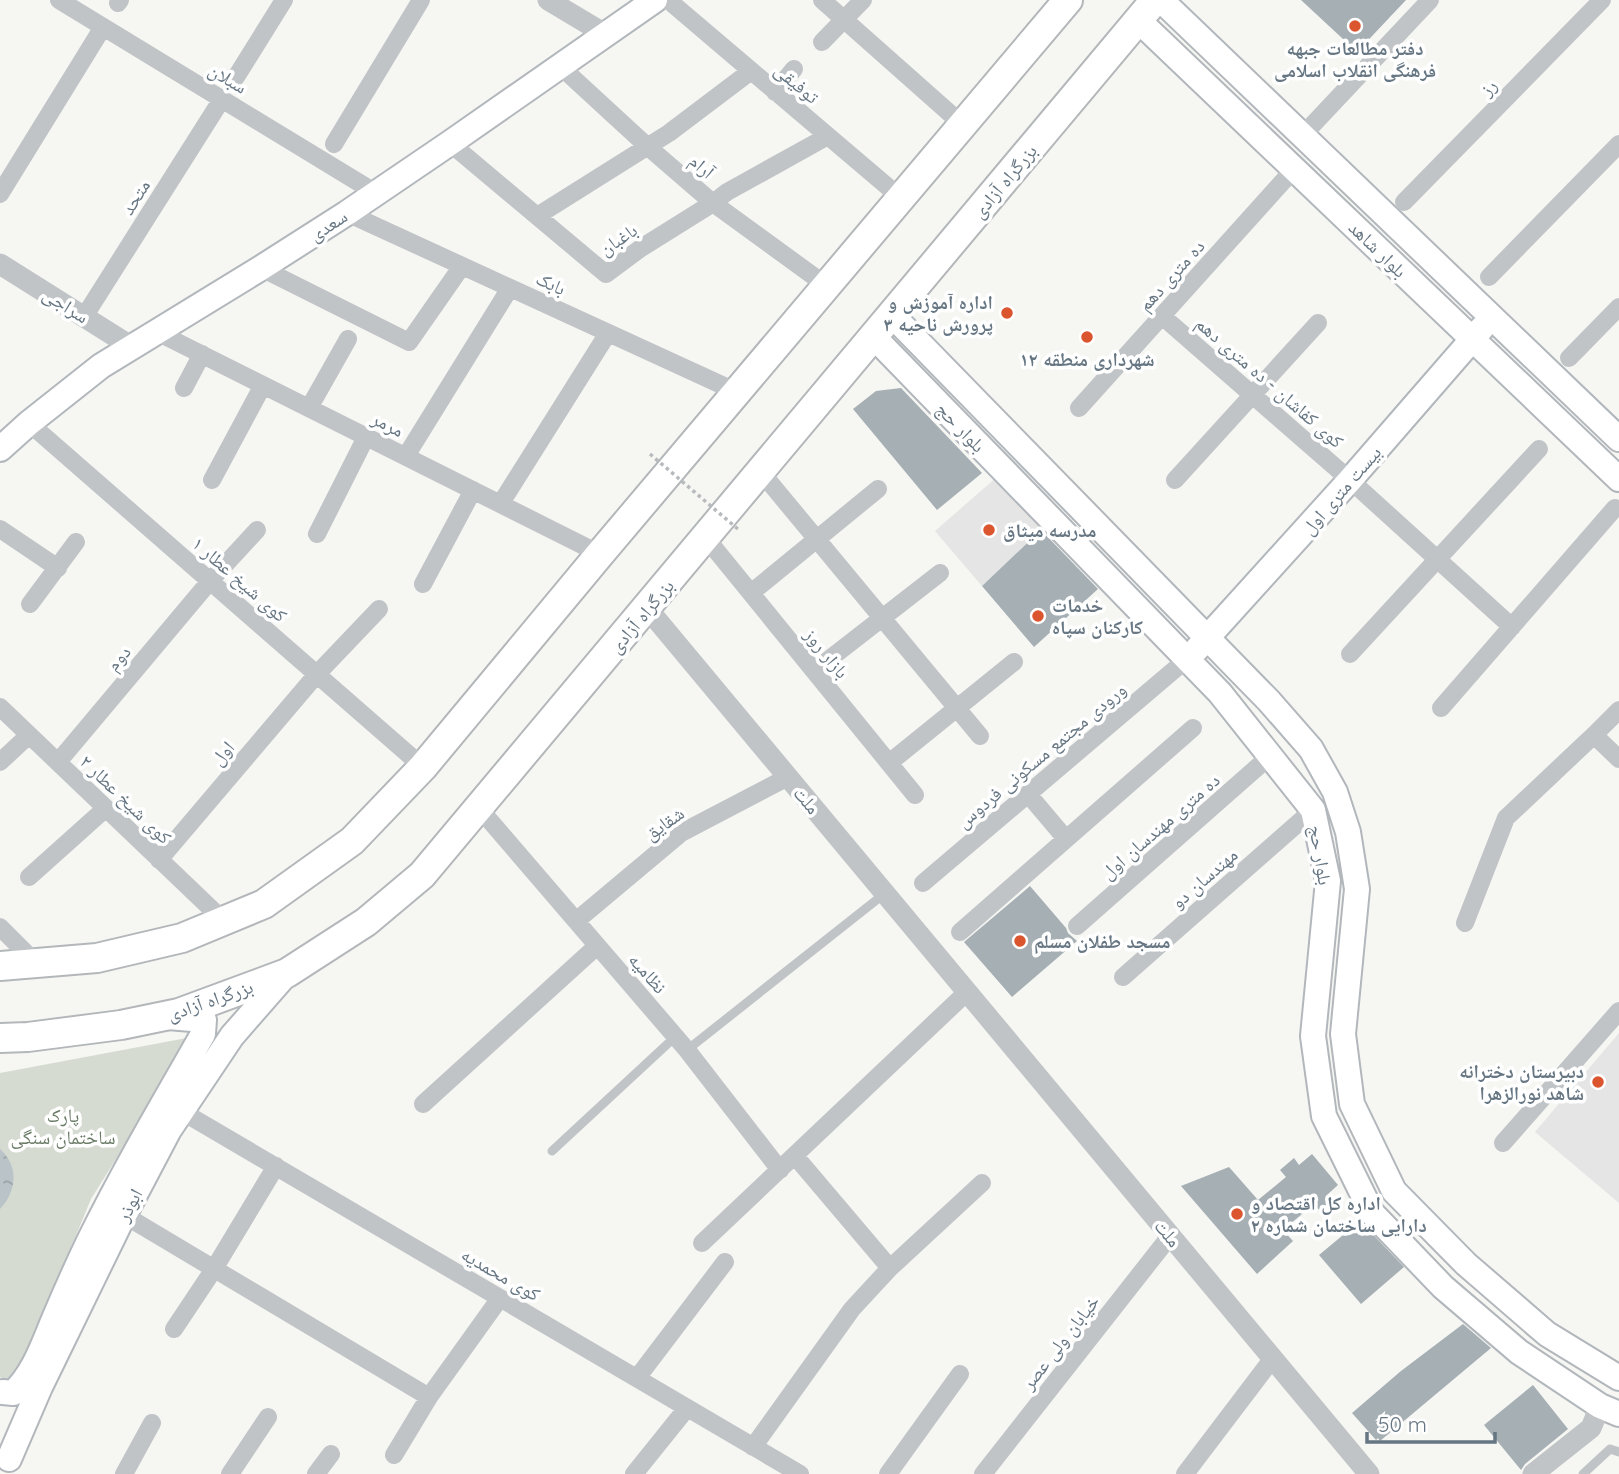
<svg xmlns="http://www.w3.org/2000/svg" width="1619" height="1474" font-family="Quicksand,'Noto Naskh Arabic',sans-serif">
  <defs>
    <pattern id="water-ripples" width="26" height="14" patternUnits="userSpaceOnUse" patternTransform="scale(1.75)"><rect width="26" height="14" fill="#b9c3c8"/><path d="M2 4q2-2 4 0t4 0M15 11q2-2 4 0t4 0" fill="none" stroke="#9aa3a8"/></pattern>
  </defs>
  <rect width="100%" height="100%" fill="#f6f6f3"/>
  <path fill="#e4e5e4" d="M998 476 1043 528 982 586 935 531Z
    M1619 1033V1203L1535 1132Z"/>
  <path fill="#d6dbd2" d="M192 1037 91 1199 15 1384 0 1377V1073Z"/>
  <path fill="url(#water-ripples)" d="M0 1149C19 1166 17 1191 0 1209Z"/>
  <path fill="#a6afb4" d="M1301 0H1406L1357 52Z
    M901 388 982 473 937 510 853 409 876 391Z
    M1041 530 1098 589 1034 647 982 586Z
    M1030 886 1066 928 1068 933 1077 941 1012 997 964 942Z
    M1312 1154 1338 1185 1328 1194 1333 1200 1320 1211 1314 1204 1283 1230 1293 1241 1257 1274 1181 1186 1229 1167 1258 1200 1286 1177 1280 1170 1294 1158 1299 1165Z
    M1360 1221 1404 1267 1361 1304 1319 1255Z
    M1463 1324 1491 1348 1380 1441 1378 1438 1376 1440 1352 1413 1401 1371Z
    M1533 1385 1568 1429 1525 1464 1521 1470 1484 1425Z"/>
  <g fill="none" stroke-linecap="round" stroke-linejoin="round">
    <g stroke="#b2b7bc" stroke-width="28">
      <path id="secondary" d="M1161 0 1619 439
        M1138 20 1619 479
        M892 315 1269 701 1311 749 1335 792 1348 832 1357 889 1343 1034 1352 1104 1394 1191 1466 1264 1547 1334 1619 1378
        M874 337 1220 693 1313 810 1328 881 1313 1036 1324 1116 1372 1213 1443 1287 1519 1352 1600 1406 1619 1414
        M0 449 29 423 101 366 261 268 347 213 450 143 655 0
        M1197 649 1350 480 1482 328
        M3 1392 13 1393C34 1373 43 1345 54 1319 65 1293 77 1266 89 1241 124 1170 164 1102 203 1034L204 1020 168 1017
        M9 1459 40 1387 118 1227 169 1130 232 1036 287 973"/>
    </g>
    <g stroke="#b3b7ba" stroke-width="32">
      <path id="trunk" d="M0 966 97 958 182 938 264 904 352 841 423 767 600 554 1068 0
        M0 1038 28 1037 121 1025 179 1013 287 973 366 922 422 875 1155 0"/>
    </g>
    <path stroke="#c0c4c7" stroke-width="9" d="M687 1050 884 894
      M552 1151 675 1037
      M1583 1474 1610 1449 1619 1452"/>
    <path stroke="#c0c4c7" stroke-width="18" d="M59 0 376 193
      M668 0 901 198
      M822 0 963 125
      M118 3 120 0
      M822 42 863 0
      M560 66 647 146 713 203 827 286
      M236 77 284 0
      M775 92 794 69
      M1302 136 1430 0
      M450 143 606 274 641 248 713 203 727 192 828 136
      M334 144 421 0
      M0 194 103 27
      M1404 202 1602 0
      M347 213 737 392
      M537 216 669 133 751 71
      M261 268 409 342 462 266
      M1489 277 1619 144
      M1162 316 1350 480 1512 627
      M84 317 222 99
      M157 332 600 554
      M1569 358 1619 307
      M184 388 202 354
      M309 408 348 339
      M1079 408 1294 169
      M29 423 423 767
      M406 456 510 288
      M761 472 980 736
      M212 480 263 385
      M1175 480 1318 323
      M501 503 608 333
      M0 529 58 568
      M317 534 366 437
      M706 538 915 795
      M423 584 473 490
      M751 593 878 489
      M30 604 76 542
      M1350 654 1539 449
      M814 671 940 573
      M0 707 224 921
      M1441 708 1615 508
      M1619 710 1594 735 1619 759
      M0 762 29 735
      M58 762 210 581 257 530
      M889 763 1014 662
      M1028 794 1066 839
      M479 808 687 1050 780 1170
      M159 860 317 674 379 609
      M29 877 106 808
      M923 883 1187 659
      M576 921 681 833 788 777
      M1465 923 1506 818 1594 735
      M1077 926 1270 756
      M0 927 36 963
      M960 932 1193 728
      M1123 977 1313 810
      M423 1104 597 946
      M181 1111 800 1474
      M1503 1143 1619 1011
      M795 1156 890 1268
      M124 1215 429 1397
      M702 1243 967 992
      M174 1329 214 1269 276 1166
      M637 1378 725 1262
      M753 1447 852 1309 890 1268 982 1183
      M394 1455 429 1397 500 1298
      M124 1474 152 1423
      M230 1474 268 1417
      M316 1474 331 1454
      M634 1474 687 1408
      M888 1474 960 1374
      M983 1474 1170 1236
      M1185 1474 1273 1358"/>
    <path stroke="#c0c4c7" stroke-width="21" d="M548 0 605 34
      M0 264 132 347
      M647 608 1369 1474
      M1533 1474 1591 1428 1600 1406"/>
    <use href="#secondary" stroke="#fff" stroke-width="24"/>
    <use href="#trunk" stroke="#fff" stroke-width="28"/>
    <path stroke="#b8bbbd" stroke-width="3.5" stroke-dasharray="3.5 3.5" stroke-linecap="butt" d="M650 454 739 530"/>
  </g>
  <g fill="#db552e" stroke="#fff" stroke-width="2.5">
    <circle cx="1355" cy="26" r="7"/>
    <circle cx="1007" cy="313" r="7"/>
    <circle cx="1087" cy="337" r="7"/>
    <circle cx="989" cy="530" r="7"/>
    <circle cx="1038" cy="616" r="7"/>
    <circle cx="1020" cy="941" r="7"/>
    <circle cx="1598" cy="1082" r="7"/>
    <circle cx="1237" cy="1214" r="7"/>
  </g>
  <g text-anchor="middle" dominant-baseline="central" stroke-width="7" stroke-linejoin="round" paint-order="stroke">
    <g font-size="19" font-weight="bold" fill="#667683" stroke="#fff" text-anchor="start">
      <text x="1355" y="48" text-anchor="middle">دفتر مطالعات جبهه<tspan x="1355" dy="22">فرهنگی انقلاب اسلامی</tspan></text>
      <text x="993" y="302" text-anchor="end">اداره آموزش و<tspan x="993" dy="22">پرورش ناحیه ۳</tspan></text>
      <text x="1087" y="359" text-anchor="middle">شهرداری منطقه ۱۲</text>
      <text x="1003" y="530">مدرسه میثاق</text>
      <text x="1052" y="605">خدمات<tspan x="1052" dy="22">کارکنان سپاه</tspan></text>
      <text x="1034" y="941">مسجد طفلان مسلم</text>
      <text x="1584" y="1071" text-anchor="end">دبیرستان دخترانه<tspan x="1584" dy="22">شاهد نورالزهرا</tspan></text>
      <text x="1251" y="1203">اداره کل اقتصاد و<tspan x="1251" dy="22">دارایی ساختمان شماره ۲</tspan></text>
    </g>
    <g font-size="19" fill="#667683" stroke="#fff">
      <text transform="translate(228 78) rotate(31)">سبلان</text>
      <text transform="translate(797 83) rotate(40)">توفیقی</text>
      <text transform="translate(1488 87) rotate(-46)">رز</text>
      <text transform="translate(702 166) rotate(40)">آرام</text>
      <text transform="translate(1004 181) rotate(-50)">بزرگراه آزادی</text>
      <text transform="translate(135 197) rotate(-58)">متحد</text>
      <text transform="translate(328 225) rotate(-33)">سعدی</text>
      <text transform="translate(618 239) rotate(-34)">باغبان</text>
      <text transform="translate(1378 249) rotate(44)">بلوار شاهد</text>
      <text transform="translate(1171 275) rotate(-48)">ده متری دهم</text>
      <text transform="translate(551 283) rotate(25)">بابک</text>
      <text transform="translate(66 305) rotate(32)">سراجی</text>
      <text transform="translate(1270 382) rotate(41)">کوی کفاشان - ده متری دهم</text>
      <text transform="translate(388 424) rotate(27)">مرمر</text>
      <text transform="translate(961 427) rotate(46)">بلوار حج</text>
      <text transform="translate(1341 490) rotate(-49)">بیست متری اول</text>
      <text transform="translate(240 579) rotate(41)">کوی شیخ عطار ۱</text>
      <text transform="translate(641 616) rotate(-50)">بزرگراه آزادی</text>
      <text transform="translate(827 653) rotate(51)">بازار روز</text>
      <text transform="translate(118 658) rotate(-50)">دوم</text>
      <text transform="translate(222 753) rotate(-50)">اول</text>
      <text transform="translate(1041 755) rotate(-40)">ورودی مجتمع مسکونی فردوس</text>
      <text transform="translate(126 799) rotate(44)">کوی شیخ عطار ۲</text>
      <text transform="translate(807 800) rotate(50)">ملت</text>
      <text transform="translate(664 823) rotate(-35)">شقایق</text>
      <text transform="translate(1160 826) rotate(-41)">ده متری مهندسان اول</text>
      <text transform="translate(1321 855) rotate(81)">بلوار حج</text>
      <text transform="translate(1204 878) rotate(-41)">مهندسان دو</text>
      <text transform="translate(648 973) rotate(49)">نظامیه</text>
      <text transform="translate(210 1000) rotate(-19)">بزرگراه آزادی</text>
      <text transform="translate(129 1205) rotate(-62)">ابوذر</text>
      <text transform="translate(1168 1233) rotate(50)">ملت</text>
      <text transform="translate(501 1274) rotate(30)">کوی محمدیه</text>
      <text transform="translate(1060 1342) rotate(-52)">خیابان ولی عصر</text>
    </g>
    <g font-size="19" fill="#697a65" stroke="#fff">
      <text x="63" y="1115">پارک<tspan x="63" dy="22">ساختمان سنگی</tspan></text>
    </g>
  </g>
  <path d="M1367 1432v10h128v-10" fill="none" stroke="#667683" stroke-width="3.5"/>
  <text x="1378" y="1432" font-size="21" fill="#667683" stroke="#ffffff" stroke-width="5" paint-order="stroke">50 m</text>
</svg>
